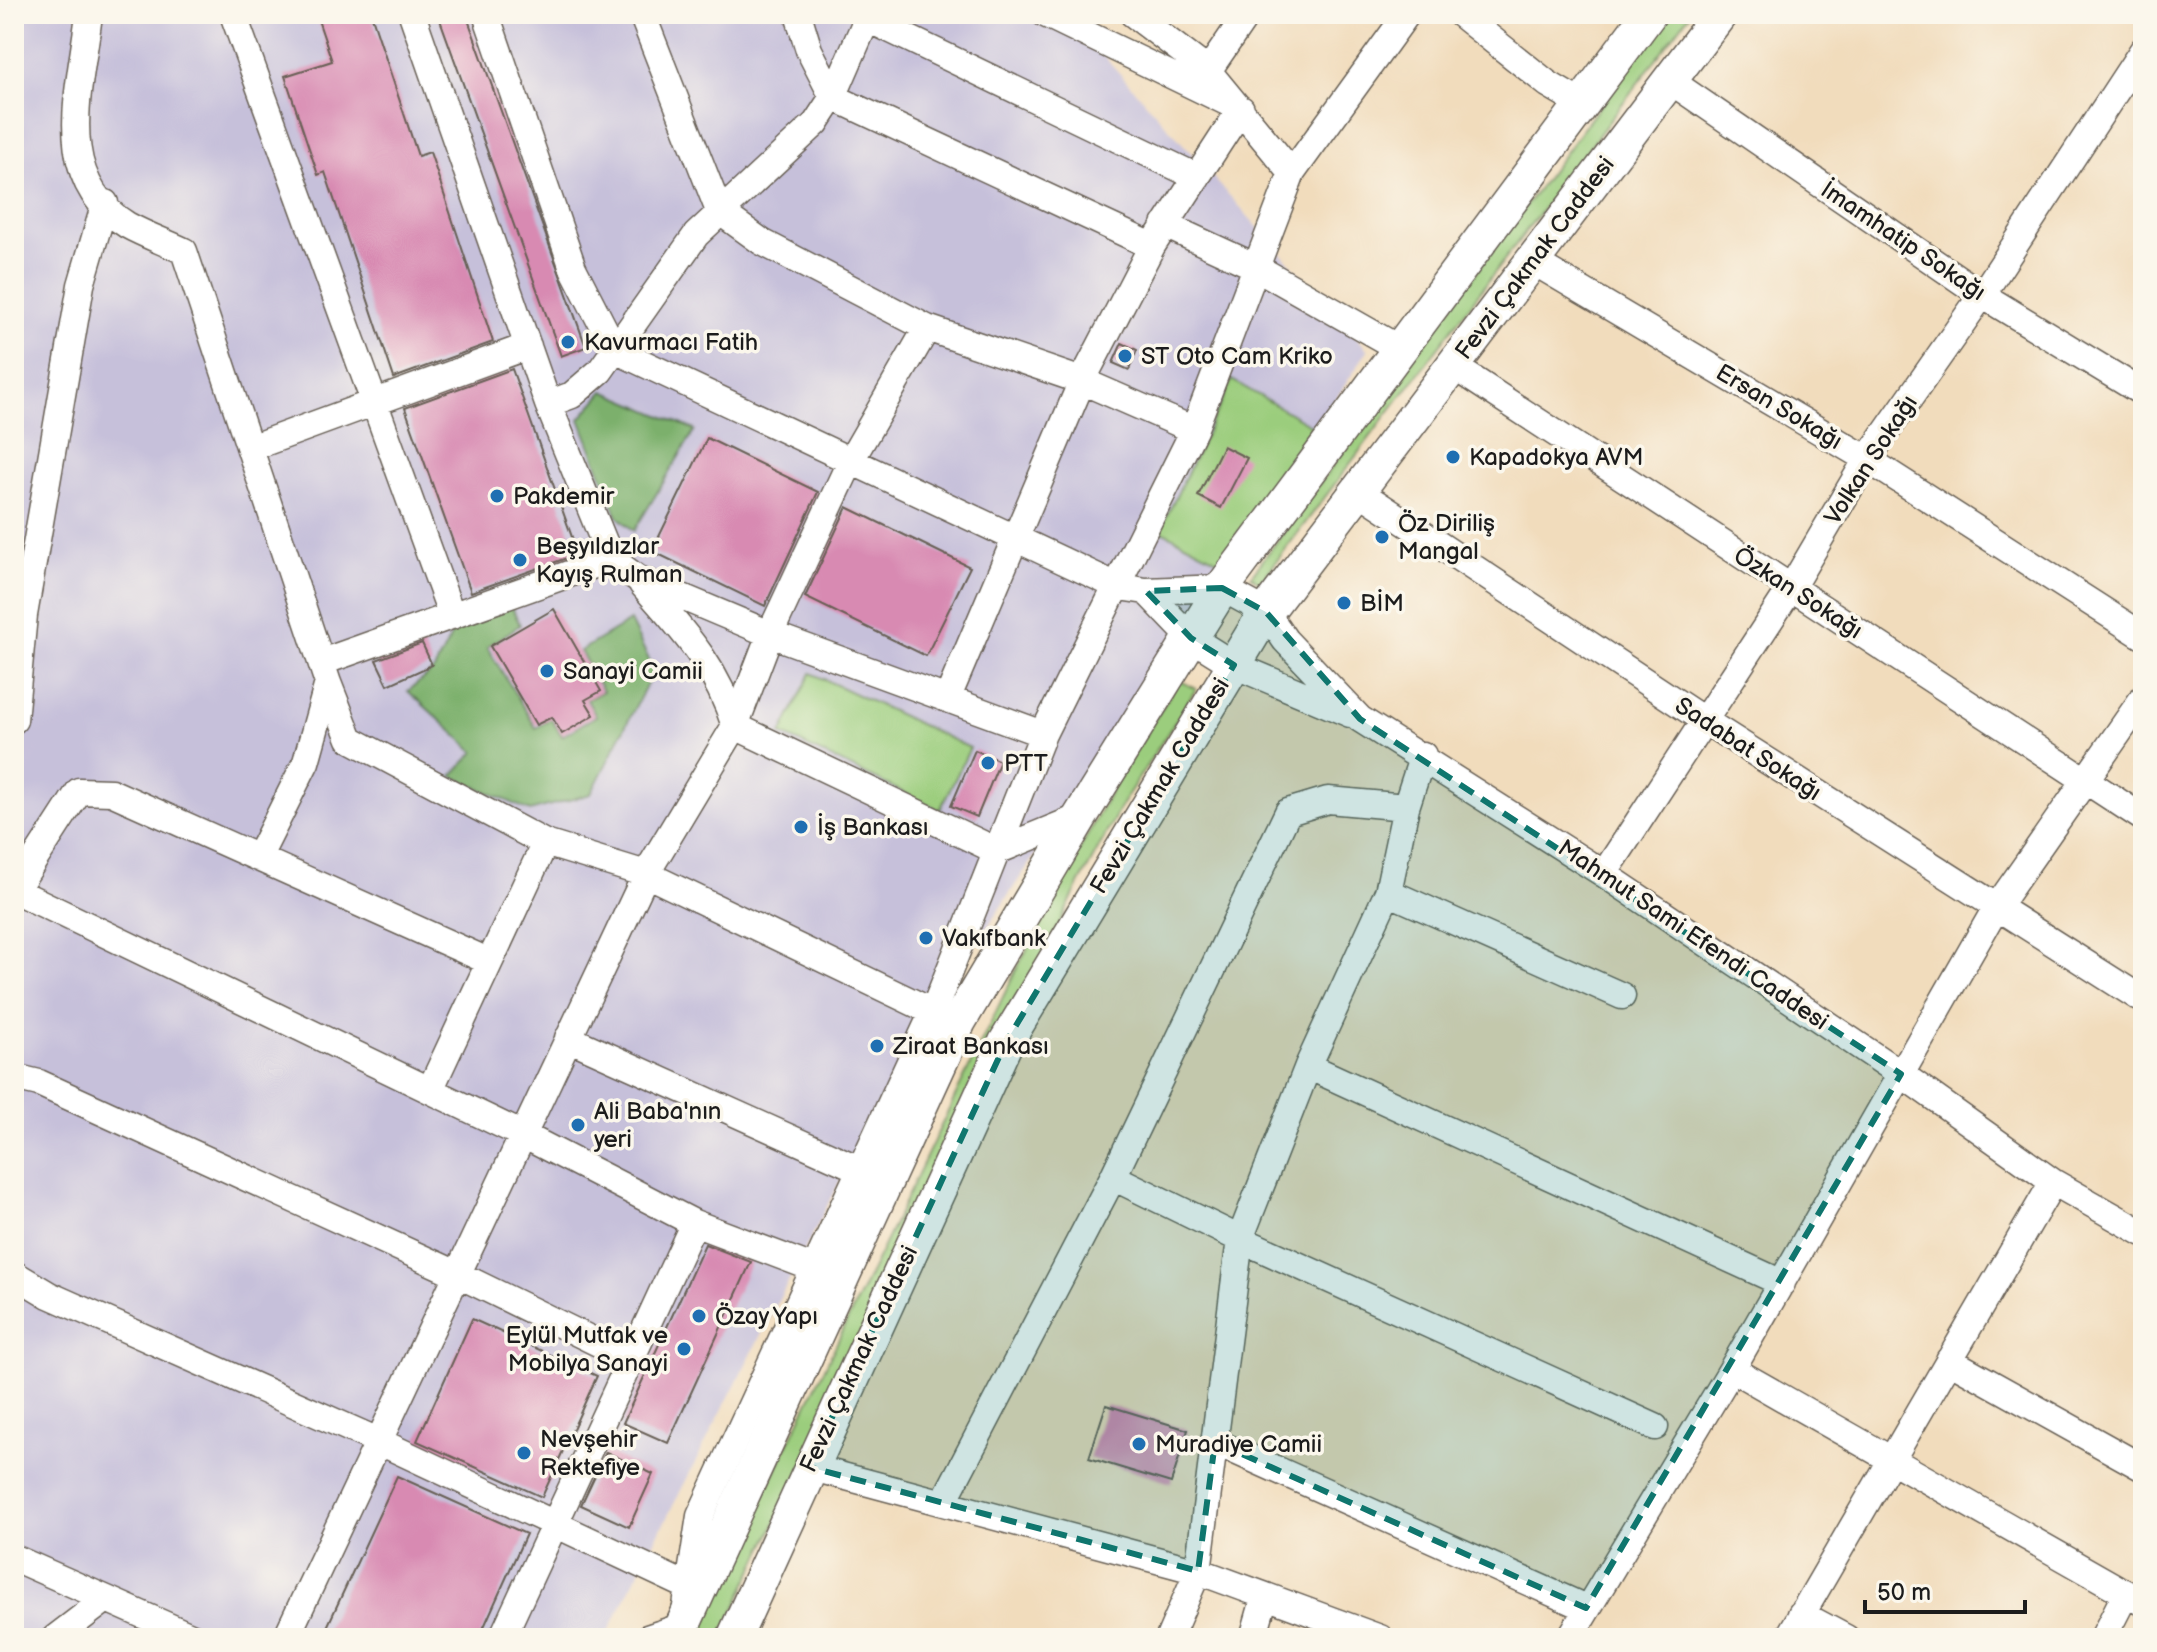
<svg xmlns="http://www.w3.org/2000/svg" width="2157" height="1652" font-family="'Balsamiq Sans',sans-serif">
  <rect width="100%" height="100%" fill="#fbf7ec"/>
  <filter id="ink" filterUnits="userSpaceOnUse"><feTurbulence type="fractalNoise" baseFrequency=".0125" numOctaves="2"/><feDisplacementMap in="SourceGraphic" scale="16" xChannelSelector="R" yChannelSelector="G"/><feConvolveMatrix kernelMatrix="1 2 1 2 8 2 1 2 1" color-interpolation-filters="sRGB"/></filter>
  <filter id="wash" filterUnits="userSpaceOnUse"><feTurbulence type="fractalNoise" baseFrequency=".006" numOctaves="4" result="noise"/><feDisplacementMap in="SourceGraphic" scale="32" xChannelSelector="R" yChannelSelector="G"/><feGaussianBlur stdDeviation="1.8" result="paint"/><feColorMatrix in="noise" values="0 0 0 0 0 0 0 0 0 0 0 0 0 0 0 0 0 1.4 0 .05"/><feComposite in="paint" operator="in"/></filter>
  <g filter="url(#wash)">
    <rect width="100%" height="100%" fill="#f1dcbc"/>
    <path fill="#c6c0da" d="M14 14H1047L1077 26 1368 350 911 1043 605 1638H14Z"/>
    <path fill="#9bcd7d" stroke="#5c744c" stroke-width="2" d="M1668 14H1690L1260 583 1251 576Z
      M1232 380 1312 426 1219 561 1160 530Z
      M811 673 970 748 940 810 781 734Z
      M1179 680 1196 689 1122 804 1072 898 721 1638H695L1015 972 1109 794Z"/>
    <path fill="#7cb06c" stroke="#4c6644" stroke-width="2" d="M604 391 695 430 634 531 618 517 580 419Z
      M509 601 520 625 487 647 536 728 551 719 562 736 596 716 587 700 603 691 580 651 630 621 654 670 591 794 530 811 452 776 475 752 408 691 434 670 459 620Z"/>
    <g id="blocks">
      <path fill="#d88ab2" d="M316 14H371L418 156 430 152 493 342 394 378 325 172 318 175 285 76 332 61Z
        M438 14H466L586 347 561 356Z
        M1122 343 1137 350 1129 370 1113 363Z
        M512 369 578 554 471 592 405 408Z
        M707 438 818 492 765 606 652 551Z
        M1223 446 1247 458 1221 508 1198 496Z
        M847 507 970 567 926 656 805 597Z
        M554 609 601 691 585 700 594 715 562 734 552 717 536 725 490 646Z
        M422 643 432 665 388 685 376 660Z
        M975 750 1000 761 977 817 951 806Z
        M705 1244 751 1262 668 1443 623 1423Z
        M472 1319 597 1376 542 1497 417 1441Z
        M1106 1405 1188 1430 1171 1483 1089 1458Z
        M606 1452 653 1474 629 1527 581 1505Z
        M397 1476 526 1534 479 1638H322Z"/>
    </g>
  </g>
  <g filter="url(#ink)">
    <use href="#blocks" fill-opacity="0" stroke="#675f54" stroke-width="2"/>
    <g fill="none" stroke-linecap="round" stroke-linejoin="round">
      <g stroke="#675f54" stroke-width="29">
        <path id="minor" d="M89 14C81 87 50 178 127 225 145 235 165 242 184 251L328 683 350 739 545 843 646 874 933 1012
          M233 14 452 616
          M412 14 548 404 611 559 637 578 770 634 1043 734
          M486 14 573 268 615 350 1119 587 1146 591 1222 588 1266 612 1285 640 1360 719 1604 874 1901 1074 2053 1182 2143 1233
          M642 14 719 211 762 242 927 328 1082 381 1194 430
          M798 14 809 50 833 97 1152 246
          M1133 14 1208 71 1292 173
          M1460 14 1548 84 1582 104
          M866 18 1197 177
          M1208 71 1247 14
          M1669 80 1982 295 2143 393
          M1165 225 1254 266 1400 349
          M1534 262 1867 459 2143 636
          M1453 366 2143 818
          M548 404 572 395 600 371 696 235 816 123 833 97 869 14
          M250 448 528 346
          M1358 491 1705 721 2143 1000
          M642 584C683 631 716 665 735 726L997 851 1080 817
          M1146 591 1191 638 1234 665 1350 714
          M322 662 611 559
          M948 697 1082 381 1152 246 1241 109 1045 14
          M14 720 24 615 81 285 105 203
          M258 858 306 762 328 683
          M1604 874 1791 588 1867 459 1982 295 2143 50
          M14 890 523 1135 694 1223 813 1268
          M15 890 79 791 111 792 488 961
          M1388 892 1622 996
          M568 1038 859 1169
          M1308 1066 1782 1283
          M14 1077 39 1083 457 1274 631 1359
          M430 1090 545 843
          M1113 1177 1240 1239 1655 1427
          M14 1274 49 1295 378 1441 689 1587
          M1949 1360 2143 1468
          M1732 1369 2143 1603
          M1215 1442 1586 1608
          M809 1467 1198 1571 1380 1638
          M943 1503 1113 1177 1288 812 1328 800 1406 807
          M14 1558 195 1638
          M1801 1614 1846 1638
          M55 1638 106 1599
          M286 1638 646 874 735 726 770 634 851 460 927 328
          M502 1638 694 1223
          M647 1638 683 1626 700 1516 933 1012 1043 734 1194 430 1292 173 1407 14
          M1169 1638 1198 1571 1240 1239 1308 1066 1388 892 1406 807 1423 755
          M1253 1638 1265 1596
          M1570 1638 1732 1369 1996 908 2143 698
          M1788 1638 2053 1182
          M2103 1638 2126 1593"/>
      </g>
      <g stroke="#675f54" stroke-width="37">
        <path id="major" d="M677 1638 959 1021 1080 817 1222 588 1649 14
          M734 1638 1006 1042 1266 612 1720 14"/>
      </g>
      <use href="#minor" stroke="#fff" stroke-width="26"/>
      <use href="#major" stroke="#fff" stroke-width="34"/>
    </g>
  </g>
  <path fill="#0f766e" fill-opacity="0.2" stroke="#0f766e" stroke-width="6" stroke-dasharray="16 10" stroke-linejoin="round" d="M1222 588 1266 612 1360 719 1901 1074 1586 1608 1215 1442 1198 1571 809 1467 1006 1042 1234 665 1191 638 1146 591Z"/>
  <g fill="#1f6fb2" stroke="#fbf7ec" stroke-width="3">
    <circle cx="568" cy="342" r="8"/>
    <circle cx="1125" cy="356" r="8"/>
    <circle cx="1453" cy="457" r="8"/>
    <circle cx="497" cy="496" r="8"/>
    <circle cx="1382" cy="537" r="8"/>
    <circle cx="520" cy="560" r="8"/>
    <circle cx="1344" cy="603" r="8"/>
    <circle cx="547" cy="671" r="8"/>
    <circle cx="988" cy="763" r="8"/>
    <circle cx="801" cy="827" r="8"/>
    <circle cx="926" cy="938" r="8"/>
    <circle cx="877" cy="1046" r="8"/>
    <circle cx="578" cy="1125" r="8"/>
    <circle cx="699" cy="1316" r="8"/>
    <circle cx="684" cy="1349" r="8"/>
    <circle cx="1139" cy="1444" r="8"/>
    <circle cx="524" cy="1453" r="8"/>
  </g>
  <g text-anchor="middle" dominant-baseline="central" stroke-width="7" stroke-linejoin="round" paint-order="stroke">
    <g font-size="24" fill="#1c1c1c" stroke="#fbf7ec">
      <text transform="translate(1903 241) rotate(34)">İmamhatip Sokağı</text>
      <text transform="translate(1535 258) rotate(-53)">Fevzi Çakmak Caddesi</text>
      <text transform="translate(1779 407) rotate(31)">Ersan Sokağı</text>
      <text transform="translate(1871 460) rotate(-57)">Volkan Sokağı</text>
      <text transform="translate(1798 593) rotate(33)">Özkan Sokağı</text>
      <text transform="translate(1748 749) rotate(33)">Sadabat Sokağı</text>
      <text transform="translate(1160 786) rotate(-59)">Fevzi Çakmak Caddesi</text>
      <text transform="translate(1693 935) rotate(34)">Mahmut Sami Efendi Caddesi</text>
      <text transform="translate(859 1359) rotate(-65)">Fevzi Çakmak Caddesi</text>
    </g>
    <g font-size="24" fill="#1c1c1c" stroke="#fbf7ec" text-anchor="start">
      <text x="584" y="342">Kavurmacı Fatih</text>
      <text x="1141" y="356">ST Oto Cam Kriko</text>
      <text x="1469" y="457">Kapadokya AVM</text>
      <text x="513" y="496">Pakdemir</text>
      <text x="1398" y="523">Öz Diriliş<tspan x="1398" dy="28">Mangal</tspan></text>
      <text x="536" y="546">Beşyıldızlar<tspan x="536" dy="28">Kayış Rulman</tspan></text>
      <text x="1360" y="603">BİM</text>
      <text x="563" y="671">Sanayi Camii</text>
      <text x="1004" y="763">PTT</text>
      <text x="817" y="827">İş Bankası</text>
      <text x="942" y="938">Vakıfbank</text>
      <text x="893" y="1046">Ziraat Bankası</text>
      <text x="594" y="1111">Ali Baba'nın<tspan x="594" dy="28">yeri</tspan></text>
      <text x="715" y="1316">Özay Yapı</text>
      <text x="668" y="1335" text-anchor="end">Eylül Mutfak ve<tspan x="668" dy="28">Mobilya Sanayi</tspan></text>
      <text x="540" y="1439">Nevşehir<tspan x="540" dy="28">Rektefiye</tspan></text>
      <text x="1155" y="1444">Muradiye Camii</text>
    </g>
  </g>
  <rect width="2157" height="1652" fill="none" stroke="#fbf7ec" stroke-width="48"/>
  <path d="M1865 1600v12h160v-12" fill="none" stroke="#1c1c1c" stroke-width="4"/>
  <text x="1877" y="1600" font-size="24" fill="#1c1c1c" stroke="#fbf7ec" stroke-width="6" paint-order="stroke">50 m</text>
</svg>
